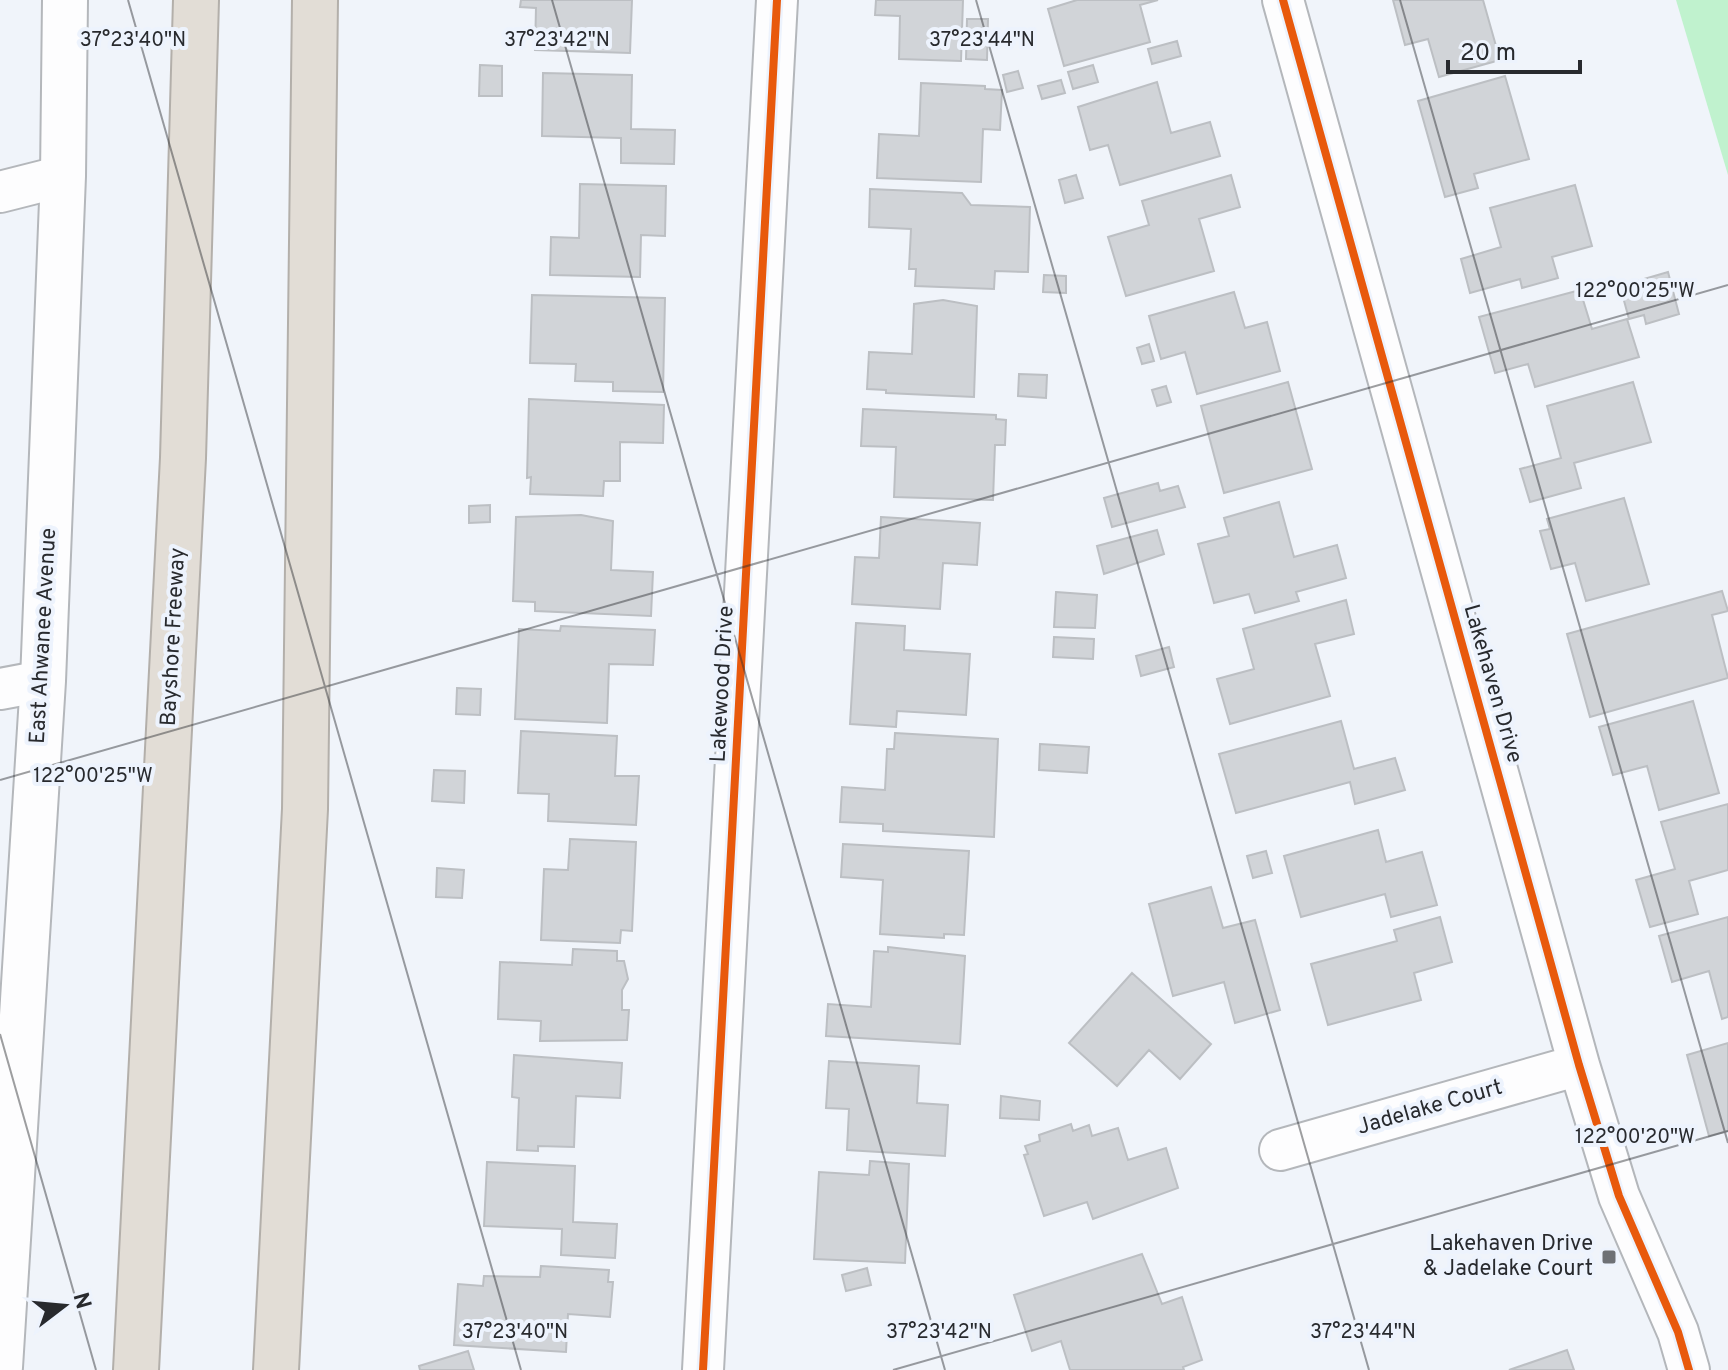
<svg xmlns="http://www.w3.org/2000/svg" width="1728" height="1370" font-family="Overpass,sans-serif">
  <rect width="100%" height="100%" fill="#f0f4fa"/>
  <path fill="#c0f2ce" d="M1676 0H1728V175Z"/>
  <path fill="#d1d4d8" stroke="#bcbfc3" stroke-width="2" d="M521 0H632L630 53 535 50 536 8 520 7Z
    M876 0H963L961 61 899 59 900 16 875 15Z
    M1077 0H1158L1140 5 1150 42 1064 66 1048 9Z
    M1393 0H1483L1500 60 1439 77 1428 39 1405 45Z
    M967 19H988L987 60 966 59Z
    M1177 41 1181 56 1152 64 1148 49Z
    M480 65 502 66V96H479Z
    M1093 65 1098 82 1073 89 1068 72Z
    M1018 71 1023 88 1007 92 1003 75Z
    M543 73 632 75 631 129 675 130 674 164 621 163V138L542 136Z
    M1505 76 1529 159 1474 174 1478 188 1445 197 1418 101Z
    M1061 80 1065 93 1042 99 1038 86Z
    M1157 82 1171 133 1210 122 1220 156 1120 185 1108 145 1090 150 1078 107Z
    M921 83 985 86V89L1002 90 1000 130 983 129 981 182 877 178 879 134 919 136Z
    M1076 175 1083 198 1065 203 1059 180Z
    M1231 175 1240 207 1199 219 1214 271 1126 296 1108 237 1149 225 1142 201Z
    M580 184 666 186 665 236 641 235 640 277 550 275 551 237 579 238Z
    M1575 185 1592 246 1552 257 1558 278 1522 288 1520 279 1470 293 1461 259 1501 247 1490 208Z
    M870 189 962 193 971 205 1030 207 1028 272 995 271 994 289 915 286 916 269H909L911 229 869 227Z
    M1668 272 1679 314 1646 324 1644 315 1629 319 1620 286Z
    M1044 275 1066 276V293L1043 292Z
    M1580 290 1592 329 1627 319 1639 357 1535 387 1528 364 1495 373 1479 317Z
    M1234 292 1245 328 1267 322 1280 371 1197 394 1185 352 1161 359 1149 316Z
    M532 295 665 298 663 392 613 391V382L575 381 576 364 530 363Z
    M943 300 977 306 974 397 886 393V390L867 389 869 352 912 354 914 304Z
    M1149 344 1154 361 1142 364 1137 348Z
    M1019 374 1047 375 1046 398 1018 396Z
    M1288 382 1312 469 1224 493 1201 406Z
    M1633 382 1651 442 1574 463 1581 488 1530 502 1520 469 1561 458 1547 406Z
    M1166 386 1171 402 1157 406 1152 390Z
    M529 399 664 405 663 443 620 442V481H604L603 496 530 494 531 477 527 478Z
    M863 409 996 415V419L1006 420 1005 445H995L993 500 894 497 896 447 861 446Z
    M1158 483 1160 491 1178 486 1185 507 1112 527 1104 498Z
    M1624 498 1649 584 1586 601 1575 563 1551 569 1540 531 1550 529 1547 519Z
    M1279 502 1294 557 1337 545 1346 578 1296 592 1299 601 1255 613 1249 594 1214 603 1198 544 1229 536 1224 518Z
    M490 505V522L469 523V506Z
    M581 515 613 521 611 570 653 572 651 616 535 611V602L513 601 516 517Z
    M881 517 980 523 977 565 943 563 940 609 852 604 855 557 879 558Z
    M1157 530 1164 554 1104 574 1097 546Z
    M1722 591 1728 611 1712 615 1728 678 1590 717 1567 634Z
    M1056 592 1097 595 1095 628 1054 627Z
    M1346 600 1354 634 1315 644 1330 696 1230 724 1217 679 1254 669 1243 629Z
    M856 623 905 626 904 650 970 654 966 715 897 711 896 727 850 724Z
    M561 626 655 630 653 665 609 664 607 723 515 719 519 629 560 631Z
    M1054 637 1094 639 1093 659 1053 657Z
    M1169 647 1174 667 1141 676 1136 656Z
    M457 688 481 689 480 715 456 714Z
    M1693 701 1719 793 1659 810 1647 766 1613 775 1599 727Z
    M1341 721 1354 769 1395 758 1405 790 1355 804 1350 782 1236 813 1219 754Z
    M521 731 617 736 615 776H639L636 825 548 821 549 794 518 793Z
    M895 733 998 739 994 837 883 831V824L840 822 842 787 885 790 887 749H894Z
    M1040 744 1089 747 1087 773 1039 770Z
    M434 770 465 771 464 803 432 801Z
    M1728 804V870L1689 881 1698 914 1650 927 1636 880 1675 869 1661 822Z
    M1378 830 1386 862 1422 852 1437 905 1391 917 1385 894 1301 917 1284 856Z
    M570 839 636 842 632 931 621 930 620 943 541 940 544 869 568 870Z
    M843 844 969 851 964 935 944 934V938L880 934 883 880 841 877Z
    M1266 851 1272 873 1253 878 1247 856Z
    M437 868 464 870 462 898 436 897Z
    M1211 887 1223 928 1255 920 1280 1010 1235 1023 1224 982 1173 996 1149 904Z
    M1440 917 1452 962 1414 973 1421 1000 1328 1025 1311 964 1397 941 1394 930Z
    M1728 917V1017L1722 1019 1709 971 1672 982 1659 936Z
    M888 947 965 956 960 1044 826 1036 828 1004 871 1007 874 951 888 952Z
    M573 949 617 951V961H624L628 979 622 990V1010H629L627 1040 540 1041 541 1021 498 1019 500 962 572 965Z
    M1132 973 1211 1044 1180 1079 1149 1050 1117 1086 1069 1043Z
    M1728 1043V1131L1709 1136 1687 1055Z
    M514 1055 622 1063 620 1098 576 1096 574 1147 538 1146V1151L517 1150 519 1098 512 1097Z
    M829 1061 919 1066 917 1103 948 1105 945 1156 847 1150 849 1109 826 1108Z
    M1001 1096 1040 1101 1039 1120 1000 1118Z
    M1071 1124 1073 1131 1089 1125 1092 1136 1118 1128 1128 1160 1166 1148 1178 1188 1093 1219 1087 1202 1044 1216 1024 1155 1028 1154 1025 1146 1040 1141 1039 1135Z
    M870 1161 909 1164 905 1263 814 1259 819 1172 869 1175Z
    M487 1162 575 1166 573 1222 617 1224 615 1258 561 1255 562 1229 484 1226Z
    M1142 1254 1162 1304 1182 1297 1202 1360 1183 1367 1184 1370H1070L1061 1341 1032 1351 1014 1295Z
    M541 1266 609 1270 608 1282H613L610 1317 568 1314 566 1352 454 1345 458 1284 483 1286 484 1276 540 1277Z
    M867 1268 871 1285 846 1291 842 1275Z
    M1567 1350 1574 1370H1509Z
    M468 1351 474 1370H420L419 1366Z"/>
  <g fill="none" stroke-linecap="round" stroke-linejoin="round">
    <g stroke="#b4b7bb" stroke-width="44">
      <path id="minor" d="M1283 0 1579 1065 1619 1196 1678 1332 1689 1370
        M0 192 63 176
        M0 689 43 681
        M1280 1150 1579 1065
        M703 1370 777 0"/>
    </g>
    <g stroke="#b4b7bb" stroke-width="48">
      <path id="tertiary" d="M0 1367 43 681 63 176 65 0"/>
    </g>
    <g stroke="#b3afaa" stroke-width="48">
      <path id="motorway" d="M136 1370 183 458 196 0
        M276 1370 305 809 315 0"/>
    </g>
    <use href="#minor" stroke="#fdfdfe" stroke-width="40"/>
    <use href="#tertiary" stroke="#fdfdfe" stroke-width="44"/>
    <use href="#motorway" stroke="#e2ddd6" stroke-width="44"/>
    <g stroke="#edf3fd" stroke-width="13">
      <path id="cycleway" d="M1283 0 1579 1065 1619 1196 1678 1332 1689 1370
        M703 1370 777 0"/>
    </g>
    <use href="#cycleway" stroke="#e8590c" stroke-width="8"/>
  </g>
  <path fill="none" stroke="#282a2e" stroke-width="2" stroke-opacity="0.45" d="M128 0 521 1370M552 0 945 1370M976 0 1369 1370M1400 0 1728 1143M0 780 1728 285M0 1034 96 1370M893 1370 1728 1131"/>
  <rect fill="#6e7175" stroke="#edf3fd" stroke-width="3" x="1601" y="1249" width="16" height="16" rx="4"/>
  <g text-anchor="middle" dominant-baseline="central" stroke-width="8" stroke-linejoin="round" paint-order="stroke">
    <g font-size="22" fill="#282a2e" stroke="#edf3fd">
      <text transform="translate(44 636) rotate(-87)">East Ahwanee Avenue</text>
      <text transform="translate(174 637) rotate(-87)">Bayshore Freeway</text>
      <text transform="translate(723 684) rotate(-87)">Lakewood Drive</text>
      <text transform="translate(1492 684) rotate(74)">Lakehaven Drive</text>
      <text transform="translate(1430 1108) rotate(-16)">Jadelake Court</text>
    </g>
    <g font-size="22" fill="#282a2e" stroke="#edf3fd" text-anchor="end">
      <text x="1593" y="1244">Lakehaven Drive<tspan x="1593" dy="25">&amp; Jadelake Court</tspan></text>
    </g>
  </g>
  <g font-size="20" text-anchor="middle" fill="#282a2e" stroke="#edf3fd" stroke-width="8" stroke-linejoin="round" paint-order="stroke">
    <text x="133" y="46">37°23'40"N</text>
    <text x="557" y="46">37°23'42"N</text>
    <text x="982" y="46">37°23'44"N</text>
    <text x="1635" y="297">122°00'25"W</text>
    <text x="93" y="782">122°00'25"W</text>
    <text x="1635" y="1143">122°00'20"W</text>
    <text x="515" y="1338">37°23'40"N</text>
    <text x="939" y="1338">37°23'42"N</text>
    <text x="1363" y="1338">37°23'44"N</text>
  </g>
  <g transform="translate(64 1306) rotate(74)" stroke="#edf3fd" stroke-width="6" paint-order="stroke">
  <path d="M0-6L14 30L0 20L-14 30Z" fill="#282a2e"/>
  <text y="-12" font-size="22" font-weight="bold" text-anchor="middle" fill="#282a2e">N</text>
  </g>
  <path d="M1448 60v12h132v-12" fill="none" stroke="#282a2e" stroke-width="4"/>
  <text x="1460" y="60" font-size="24" fill="#282a2e" stroke="#edf3fd" stroke-width="6" paint-order="stroke">20 m</text>
</svg>
